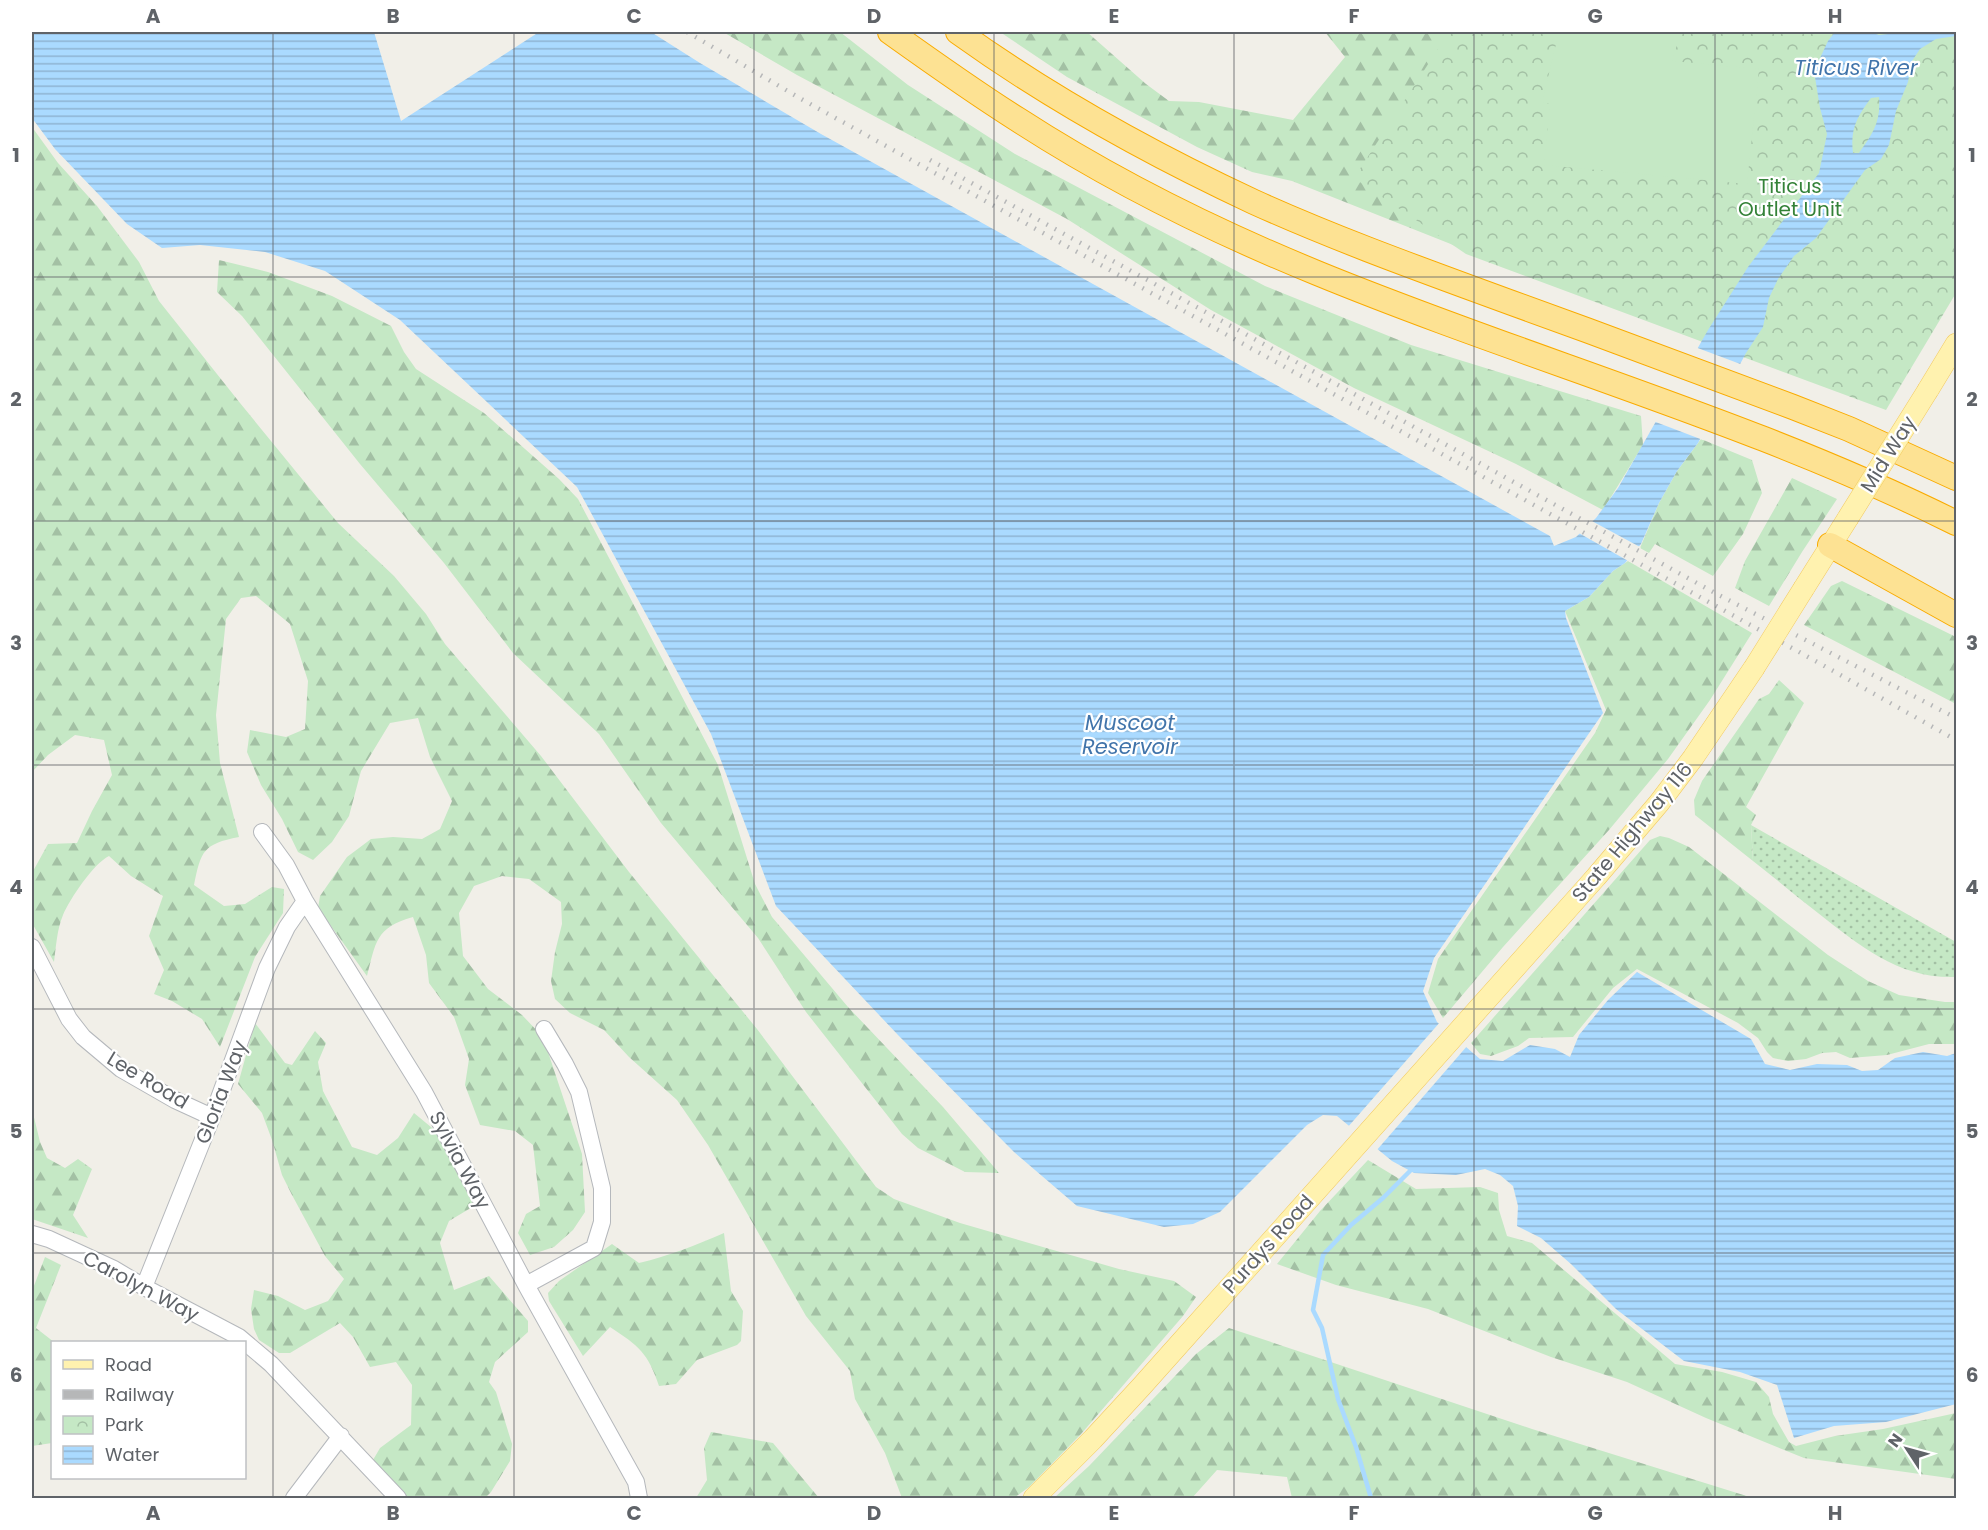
<svg xmlns="http://www.w3.org/2000/svg" width="1988" height="1530" font-family="Poppins,sans-serif">
  <defs>
    <pattern id="grass-dots" width="8" height="8" patternUnits="userSpaceOnUse" patternTransform="scale(1.5)"><rect width="8" height="8" fill="#c5e8c5"/><path d="M2 2h.1M6 6h.1" fill="none" stroke="#a3c0a4" stroke-width="1.8" stroke-linecap="round"/></pattern>
    <pattern id="forest-firs" width="22" height="20" patternUnits="userSpaceOnUse" patternTransform="scale(1.5)"><rect width="22" height="20" fill="#c5e8c5"/><path d="M5 1l3.5 6h-7zM16 11l3.5 6h-7z" fill="#a3c0a4"/></pattern>
    <pattern id="park-crowns" width="20" height="18" patternUnits="userSpaceOnUse" patternTransform="scale(1.5)"><rect width="20" height="18" fill="#c5e8c5"/><path d="M2 6a3 3 0 1 1 6 0M12 15a3 3 0 1 1 6 0" fill="none" stroke="#a3c0a4"/></pattern>
    <pattern id="water-rules" width="6" height="5" patternUnits="userSpaceOnUse" patternTransform="scale(1.5)"><rect width="6" height="5" fill="#aadaff"/><path d="M0 2.5h6" fill="none" stroke="#8eb4d2"/></pattern>
  </defs>
  <rect width="100%" height="100%" fill="#f1efe8"/>
  <path fill="url(#grass-dots)" d="M1751 825 1956 942V977C1899 979 1860 946 1818 913 1796 896 1775 878 1753 861Z"/>
  <path fill="url(#forest-firs)" d="M723 32H840L908 85 1015 154 1265 286 1411 345 1641 416 1643 445 1603 510 1516 464 1354 388 1211 310 1067 219 797 75Z
    M1000 32H1087L1146 84 1169 101 1199 102 1293 120 1345 57 1325 32H1541L1486 258 1292 181 1252 172 1197 147 1067 77Z
    M32 127 58 163 97 206 139 262 159 301 240 403 338 523 394 576 426 614 445 644 541 756 629 872 757 1029 876 1187 894 1199 960 1223 1119 1269 1174 1281 1196 1297 1183 1316 1081 1434 1029 1487 1014 1498H902L885 1453 855 1399 850 1371 806 1316 708 1145 677 1100 629 1057 604 1030 570 1013 555 999 551 981 555 952 562 924 561 902 529 879 502 876 474 886 459 913 463 956 488 989 522 1015 543 1037 582 1154 585 1212 573 1230 554 1247 530 1255 518 1233 526 1214 540 1206 533 1145 515 1131 480 1125 465 1085 469 1059 454 1017 429 983 426 955 413 917C375 928 376 942 367 976L318 908 320 896 347 857 371 839 393 837 422 839 440 829 452 801 430 757 418 718 390 723 361 771 349 816 332 842 313 860 298 852 282 819 261 785 247 752 250 730 286 737 305 729 308 681 290 624 256 596 241 598 226 619 216 715 220 763 239 837C203 844 201 851 194 885L224 906 245 904 272 887 284 889 283 913 255 957 220 1047 202 1019 172 1001 154 994 164 970 149 936 163 896 131 876 109 856C93 864 70 899 63 915 57 929 56 947 54 962L32 923V873L48 844 77 843 92 811 112 775 104 740 75 735 48 755 32 772Z
    M219 260 268 272 332 296 391 326 404 352 416 369 484 413 559 479 578 499 718 765 755 884 772 917 848 1007 943 1107 999 1173 965 1172 918 1148 902 1134 806 1012 758 938 661 823 599 734 513 653 444 563 360 464 242 316 217 292Z
    M1701 439 1752 460 1762 493 1743 534 1713 576 1655 544 1649 553 1640 548 1659 503 1677 471Z
    M1792 478 1837 499 1802 552 1769 606 1735 588 1745 561Z
    M1628 561 1752 633 1710 700 1668 759 1609 830 1503 947 1443 1018 1428 993 1438 959 1595 733 1606 710 1565 611 1589 597 1613 571Z
    M1842 581 1956 637V704L1804 625 1831 586Z
    M1779 680 1804 703 1746 807 1756 815 1751 825 1753 861 1695 815 1694 800 1702 781 1759 699 1769 694Z
    M1660 836 1669 838 1689 847 1828 955 1868 981 1899 995 1945 1002H1956V1044H1929L1887 1055 1850 1058 1836 1052 1822 1053 1806 1059 1788 1061 1773 1058 1767 1052 1758 1038 1738 1023 1637 969 1613 988 1573 1037 1529 1038 1518 1046 1491 1056 1480 1054 1471 1043 1650 840Z
    M255 1023 285 1063 292 1065 315 1031 326 1043 318 1062 323 1091 352 1147 377 1155 398 1138 414 1113 437 1132 474 1206 449 1221 440 1243 454 1290 489 1276 528 1321V1332L495 1362 489 1382 496 1392 512 1444 510 1461 491 1492 485 1498H408L373 1460 380 1448 411 1425 412 1385 396 1362 370 1367 353 1337 340 1323 290 1353H279L259 1340 254 1329 251 1309 254 1290 278 1296 305 1310 328 1301 344 1279 325 1256 292 1195 282 1175 272 1140 262 1113 238 1084Z
    M32 1109 40 1142 47 1158 65 1168 78 1159 92 1169 73 1215 88 1238 32 1219Z
    M1368 1160 1416 1189 1480 1187 1498 1193 1499 1210 1507 1236 1532 1243 1675 1364 1722 1372 1756 1382 1769 1397 1773 1414 1789 1442 1796 1446 1835 1436 1883 1429 1956 1413V1479L1804 1458 1706 1418 1627 1382 1551 1357 1428 1309 1336 1285 1277 1264 1320 1211Z
    M724 1233 731 1291 743 1311 741 1341 737 1345 697 1360 676 1384 659 1386C648 1353 639 1346 610 1327L583 1356 549 1301 548 1293 559 1281 612 1244 639 1263C669 1256 696 1245 724 1233Z
    M45 1257 61 1265 36 1328 54 1342 52 1443 32 1446V1291Z
    M1229 1328 1532 1429 1753 1498H1292L1287 1477 1217 1470 1192 1498H1054L1089 1466 1196 1354Z
    M711 1432 773 1443 819 1498H696L707 1480 704 1448Z"/>
  <path fill="url(#park-crowns)" d="M1449 32H1956V293L1886 410 1466 254 1354 178Z"/>
  <path fill="#c5e8c5" d="M1559 32H1681L1672 61 1759 69 1747 184 1544 165 1550 104 1542 102Z"/>
  <path fill="url(#water-rules)" fill-rule="evenodd" d="M32 32H374L401 121 539 32H651L700 63 821 134 1550 536 1554 546 1576 537 1596 518 1618 488 1708 330 1748 267 1819 173 1827 134 1820 108 1814 71 1828 41 1835 32H1870L1879 35 1906 32H1956V36L1936 39 1920 49 1912 61 1908 82 1896 111 1889 145 1881 159 1865 170 1816 238 1794 256 1778 279 1769 298 1763 327 1746 353 1698 443 1677 471 1659 503 1641 544 1625 563 1613 571 1589 597 1565 611 1566 618 1603 713 1434 958 1423 991 1437 1022 1480 1059 1503 1061 1530 1045 1555 1049 1570 1057 1579 1035 1608 1000 1637 972 1751 1039 1765 1064 1790 1070 1817 1064 1847 1065 1862 1071 1878 1070 1895 1058 1923 1052 1947 1056 1956 1053V1404L1886 1422 1834 1426 1794 1438 1777 1385 1740 1372 1684 1361 1616 1309 1571 1264 1541 1238 1517 1226 1518 1206 1513 1186 1500 1175 1485 1169 1456 1175 1414 1173 1392 1161 1337 1116 1323 1115 1307 1125 1220 1212 1193 1224 1164 1227 1077 1206 1014 1152 898 1035 776 906 711 734 577 487 400 320 325 271 265 252 200 245 162 248 127 224 55 149 32 118ZM1879 97C1881 122 1873 133 1859 153H1853C1850 129 1857 117 1871 98Z"/>
  <path fill="#f1efe8" d="M1695 347 1743 365 1703 440 1653 421Z
    M1590 520 1640 547 1641 548 1630 562 1577 532Z
    M1441 1021 1468 1045 1376 1151 1347 1128Z"/>
  <g fill="none" stroke-linecap="round" stroke-linejoin="round">
    <path stroke="#aadaff" stroke-width="4.5" d="M1371 1498 1356 1447 1338 1399 1322 1328 1313 1310 1323 1255 1351 1225 1383 1198 1410 1171"/>
    <g stroke="#b5b8bc" stroke-width="18">
      <path id="minor" d="M262 832 286 865 305 901 424 1092 526 1285 636 1482 639 1498
        M32 947 69 1019 83 1037 121 1069 175 1100 212 1117
        M32 1234 49 1239 114 1269 144 1287 239 1337 271 1364 398 1498
        M526 1285 594 1248 602 1222V1188L579 1092 565 1064 544 1029
        M144 1287 212 1117 267 968 287 927 305 901
        M294 1498 341 1436"/>
    </g>
    <g stroke="#f2c960" stroke-width="22">
      <path id="major" d="M1928 390 1956 344
        M1804 588 1848 518
        M1034 1498 1093 1439 1141 1387 1596 877 1659 803 1693 758 1754 668"/>
    </g>
    <g stroke="#f9ab00" stroke-width="26">
      <path id="highway" d="M890 32C932 62 974 92 1017 119 1111 180 1214 231 1317 273 1529 360 1751 421 1956 523
        M958 32C1050 98 1151 154 1254 202 1338 240 1425 271 1512 303 1606 337 1700 372 1793 407L1849 429 1956 478
        M1830 545 1956 615"/>
    </g>
    <use href="#minor" stroke="#fff" stroke-width="16"/>
    <use href="#major" stroke="#fff2af" stroke-width="21"/>
    <use href="#highway" stroke="#fde293" stroke-width="24"/>
    <path stroke="#b6b7b8" stroke-width="4.5" stroke-dasharray="1.5 8" stroke-linecap="butt" d="M687 32 803 100 1828 668 1956 740
      M930 160 1715 593 1956 718"/>
    <g stroke="#f2c960" stroke-width="22" stroke-linecap="butt">
      <path id="major-bridge" d="M1848 518 1928 390
        M1754 668 1804 588"/>
    </g>
    <use href="#major-bridge" stroke="#fff2af" stroke-width="21"/>
  </g>
  <path fill="none" stroke="#5f6368" stroke-width="1.5" stroke-opacity="0.55" d="M273 32V1498M514 32V1498M754 32V1498M994 32V1498M1234 32V1498M1474 32V1498M1715 32V1498M32 277H1956M32 521H1956M32 765H1956M32 1009H1956M32 1253H1956"/>
  <g text-anchor="middle" dominant-baseline="central" stroke-width="4.5" stroke-linejoin="round" paint-order="stroke">
    <g font-size="20" fill="#348238" stroke="#fff">
      <text x="1790" y="186">Titicus<tspan x="1790" dy="23">Outlet Unit</tspan></text>
    </g>
    <g font-size="20" fill="#5f6368" stroke="#fff">
      <text transform="translate(1888 454) rotate(-58)">Mid Way</text>
      <text transform="translate(1632 832) rotate(-50)">State Highway 116</text>
      <text transform="translate(148 1080) rotate(31)">Lee Road</text>
      <text transform="translate(221 1092) rotate(-69)">Gloria Way</text>
      <text transform="translate(460 1160) rotate(62)">Sylvia Way</text>
      <text transform="translate(1268 1244) rotate(-48)">Purdys Road</text>
      <text transform="translate(141 1286) rotate(28)">Carolyn Way</text>
    </g>
    <g font-size="21" font-style="italic" fill="#4174aa" stroke="#fff">
      <text x="1856" y="67">Titicus River</text>
      <text x="1130" y="722">Muscoot<tspan x="1130" dy="24">Reservoir</tspan></text>
    </g>
  </g>
  <rect width="1988" height="1530" fill="none" stroke="#ffffff" stroke-width="66"/>
  <rect x="51" y="1341" width="195" height="138" fill="#ffffff" stroke="#bfc1c3" stroke-width="1.5"/>
  <rect x="63" y="1360" width="30" height="9" fill="#fff2af" stroke="#bfc1c3" stroke-width="1.5"/>
  <text x="105" y="1371" font-size="18" fill="#5f6368">Road</text>
  <rect x="63" y="1390" width="30" height="9" fill="#b6b7b8" stroke="#bfc1c3" stroke-width="1.5"/>
  <text x="105" y="1401" font-size="18" fill="#5f6368">Railway</text>
  <rect x="63" y="1416" width="30" height="18" fill="url(#park-crowns)" stroke="#bfc1c3" stroke-width="1.5"/>
  <text x="105" y="1431" font-size="18" fill="#5f6368">Park</text>
  <rect x="63" y="1446" width="30" height="18" fill="url(#water-rules)" stroke="#bfc1c3" stroke-width="1.5"/>
  <text x="105" y="1461" font-size="18" fill="#5f6368">Water</text>
  <g transform="translate(1907 1449) rotate(306)" stroke="#ffffff" stroke-width="4.5" paint-order="stroke">
  <path d="M0-4.5L10 22L0 15L-10 22Z" fill="#5f6368"/>
  <text y="-9" font-size="16" font-weight="bold" text-anchor="middle" fill="#5f6368">N</text>
  </g>
  <rect x="33" y="33" width="1922" height="1464" fill="none" stroke="#5f6368" stroke-width="2"/>
  <g font-size="20" text-anchor="middle" font-weight="bold" fill="#5f6368">
    <text x="153" y="23">A</text>
    <text x="393" y="23">B</text>
    <text x="634" y="23">C</text>
    <text x="874" y="23">D</text>
    <text x="1114" y="23">E</text>
    <text x="1354" y="23">F</text>
    <text x="1595" y="23">G</text>
    <text x="1835" y="23">H</text>
    <text x="16" y="162">1</text>
    <text x="1972" y="162">1</text>
    <text x="16" y="406">2</text>
    <text x="1972" y="406">2</text>
    <text x="16" y="650">3</text>
    <text x="1972" y="650">3</text>
    <text x="16" y="894">4</text>
    <text x="1972" y="894">4</text>
    <text x="16" y="1138">5</text>
    <text x="1972" y="1138">5</text>
    <text x="16" y="1382">6</text>
    <text x="1972" y="1382">6</text>
    <text x="153" y="1520">A</text>
    <text x="393" y="1520">B</text>
    <text x="634" y="1520">C</text>
    <text x="874" y="1520">D</text>
    <text x="1114" y="1520">E</text>
    <text x="1354" y="1520">F</text>
    <text x="1595" y="1520">G</text>
    <text x="1835" y="1520">H</text>
  </g>
</svg>
